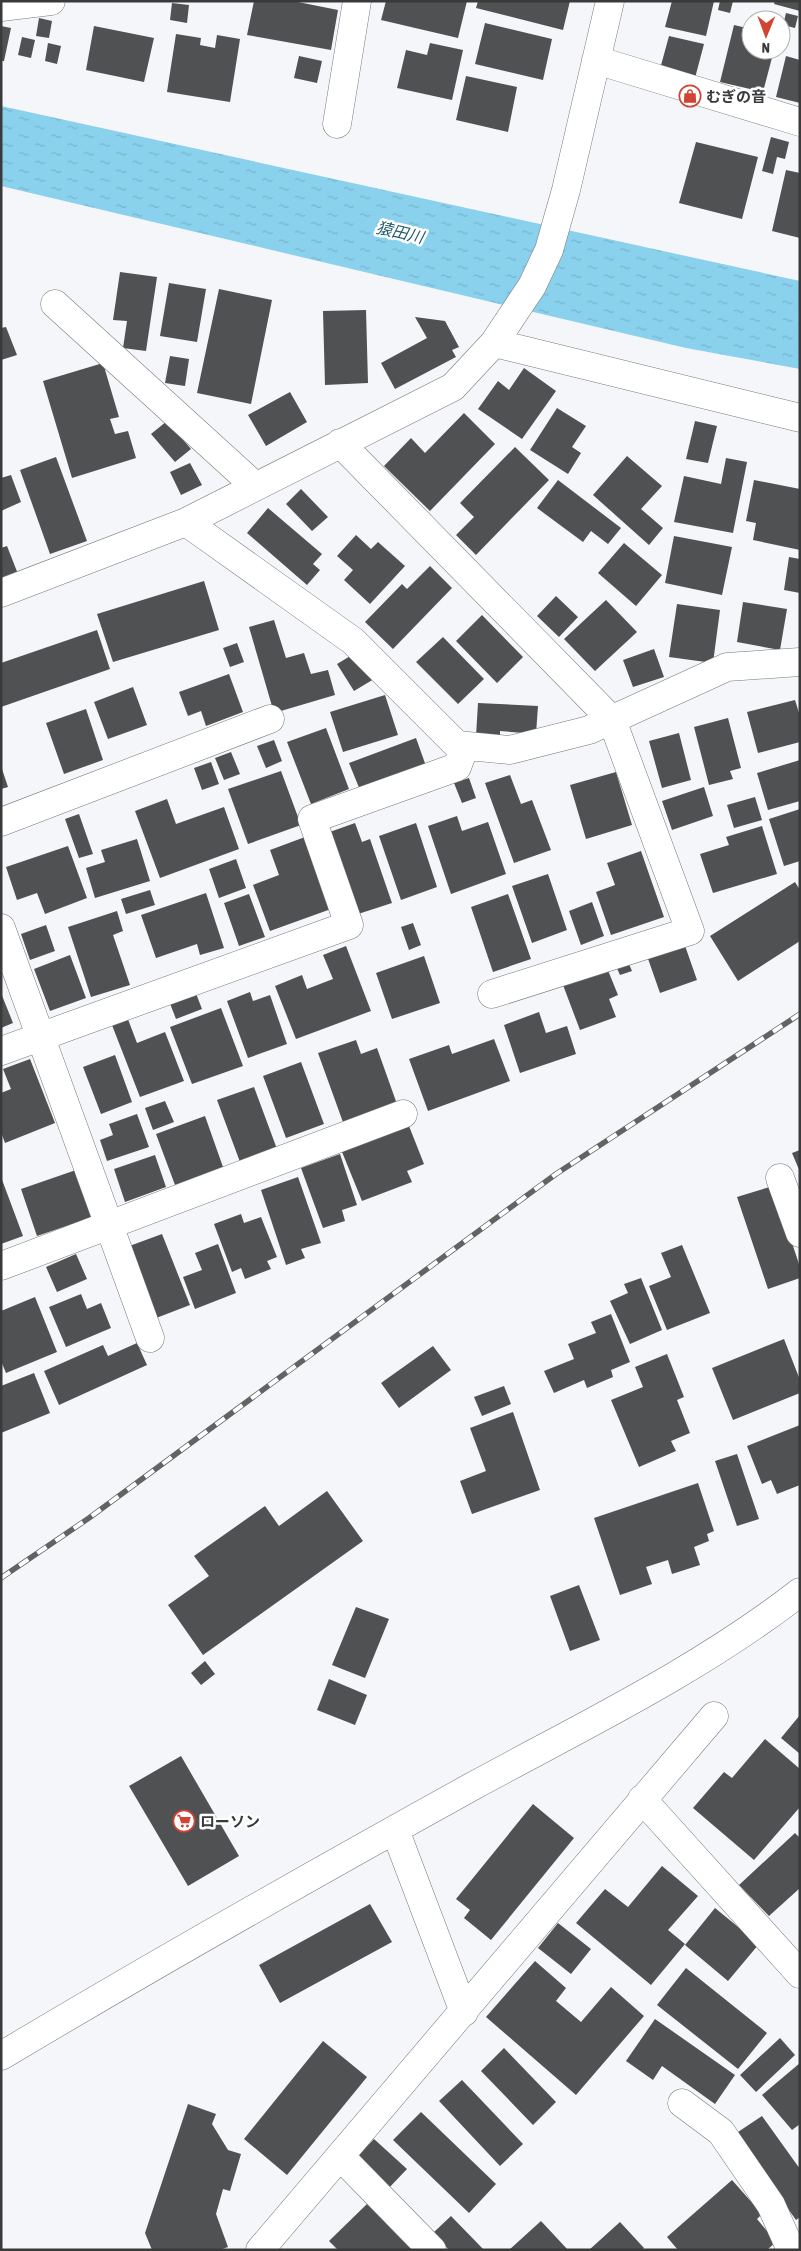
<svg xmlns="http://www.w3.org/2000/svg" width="801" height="2251" font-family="'Asap Condensed','Noto Sans JP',sans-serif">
  <defs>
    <pattern id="water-ripples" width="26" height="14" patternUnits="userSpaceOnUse" patternTransform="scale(1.25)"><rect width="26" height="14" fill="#8ad1ed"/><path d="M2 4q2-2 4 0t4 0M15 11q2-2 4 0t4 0" fill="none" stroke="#78b4cc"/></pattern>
  </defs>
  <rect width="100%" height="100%" fill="#f5f6f9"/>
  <path fill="url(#water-ripples)" d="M1 106 800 281V369L686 348 1 186Z"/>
  <path fill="#505153" d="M254 1H293L338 10 331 50 247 35Z
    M386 1H467L458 38 381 20Z
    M478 1H570L563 30 476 8Z
    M672 1H714L706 36 665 27Z
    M720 1H733L730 13 718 10Z
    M775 1H800V11L774 4Z
    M172 3 189 5 187 23 170 20Z
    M786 13 798 16 795 28 783 25Z
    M39 18 52 21 49 38 36 36Z
    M485 23 552 39 543 80 475 64Z
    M734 25 751 29V50H774L763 92 720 82Z
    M1 26 11 28 4 61H1Z
    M94 26 154 38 144 82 86 70Z
    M176 34 201 38 200 45 215 48 217 35 240 39 230 102 167 92Z
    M669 36 704 44 695 78 660 69Z
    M22 37 35 40 31 58 18 55Z
    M48 43 61 46 57 64 45 61Z
    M430 43 463 50 452 100 397 88 406 50 427 55Z
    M299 56 322 61 317 83 294 78Z
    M786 56 800 60V103L776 97Z
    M466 76 517 87 508 132 456 120Z
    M771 137 789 142 785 159 777 157 773 174 762 171Z
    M696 142 758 157 742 219 679 203Z
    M786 170 800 173V238L772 231Z
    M120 272 157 277 146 351 123 348 127 321 113 320Z
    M169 283 206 289 197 342 160 336Z
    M219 289 272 300 251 404 197 393Z
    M366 310 368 383 325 385 323 311Z
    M415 317 445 321 459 347 452 350 456 357 395 389 381 363 427 338Z
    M6 327 17 355 1 360V328Z
    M170 356 189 359 185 386 165 383Z
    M103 363 119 417 110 419 115 434 128 431 136 458 72 478 43 381Z
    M524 368 556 391 522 439 478 409 498 381 509 390Z
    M290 392 307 422 266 446 248 415Z
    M557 408 586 426 572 447 581 453 568 474 530 450Z
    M464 413 495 444 430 511 384 466 411 438 425 453Z
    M167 421 191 449 175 462 151 434Z
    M695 421 717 426 708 463 686 459Z
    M515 447 549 480 476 555 456 535 474 517 460 503Z
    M627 456 662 486 641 509 663 528 649 545 593 495Z
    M56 457 87 541 50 554 20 470Z
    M726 458 747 462 733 533 674 522 684 476 721 484Z
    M190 463 202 485 181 495 170 472Z
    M11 475 21 502 1 511V478Z
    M558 480 621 528 608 544 591 531 583 542 537 508Z
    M754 480 800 489V550L753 540 756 523 746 521Z
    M301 489 328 517 312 531 286 504Z
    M268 508 322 554 313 564 320 570 307 585 247 533Z
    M356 535 371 549 378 542 405 566 370 604 344 580 353 570 337 556Z
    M674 536 732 547 722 595 665 583Z
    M624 543 662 575 636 606 598 573Z
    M7 546 18 574 1 581V548Z
    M789 557 800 559V593L784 590Z
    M430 566 452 588 393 649 365 622 402 584 407 589Z
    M204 581 219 630 113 662 97 614Z
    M556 596 578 617 559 637 537 616Z
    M606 600 637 632 595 671 564 639Z
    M743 602 787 609 780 650 737 642Z
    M677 604 720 610 713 663 669 657Z
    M482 615 523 657 497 683 456 641Z
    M274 620 286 658 304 653 311 674 328 670 335 695 274 713 249 627Z
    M97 630 110 669 1 707V663Z
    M443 637 484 679 458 704 416 662Z
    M237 643 244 662 230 667 223 648Z
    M654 649 664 677 633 687 623 660Z
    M357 652 374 679 354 691 337 664Z
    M229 674 243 712 206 726 201 711 188 716 179 692Z
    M133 687 147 725 108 739 94 702Z
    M385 695 398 735 343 752 330 712Z
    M795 700 800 716V742L758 753 747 712Z
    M478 703 538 706 536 734 500 731V737L476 736Z
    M86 709 103 760 64 774 46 723Z
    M728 718 741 768 730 771 733 779 709 785 694 727Z
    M326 728 349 789 311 804 287 742Z
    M679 733 691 780 662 788 649 741Z
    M416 738 426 766 360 790 349 763Z
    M274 740 282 761 266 768 257 746Z
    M231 752 240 774 224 780 215 758Z
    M800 760V801L768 810 757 773Z
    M211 762 219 784 202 790 194 768Z
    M1 766 8 787 1 789Z
    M281 771 301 825 248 844 228 789Z
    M616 772 632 825 586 839 570 785Z
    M510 775 521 804 532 800 551 850 514 863 485 783Z
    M469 778 476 798 462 803 454 783Z
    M704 787 713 816 672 830 662 801Z
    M755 797 762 820 734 828 727 805Z
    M167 799 176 824 224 807 239 849 160 878 135 811Z
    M800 809V861L784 866 769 819Z
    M79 814 93 854 79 858 65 819Z
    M457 816 462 831 488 822 506 874 451 894 428 826Z
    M355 823 362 842 370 839 392 903 355 915 327 833Z
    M416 823 437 887 401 900 379 836Z
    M762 826 777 874 713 893 700 854 729 845 726 837Z
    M305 837 331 909 270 931 253 885 279 875 270 850Z
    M137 839 150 881 95 898 86 868 105 862 101 850Z
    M68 846 87 898 45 914 37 893 17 900 6 867Z
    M641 851 664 917 611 935 596 892 615 885 607 863Z
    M236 859 246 888 219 898 209 869Z
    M548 874 567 930 532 943 512 886Z
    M795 882 800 890V941L738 981 710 936Z
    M150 890 155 905 126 914 121 899Z
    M206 893 224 948 200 955 197 944 156 958 141 915Z
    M249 894 265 937 239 946 224 903Z
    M508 894 531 959 493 972 471 907Z
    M592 902 604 936 581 945 569 911Z
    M117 911 123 931 113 935 130 985 91 997 68 927Z
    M413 923 421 945 409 950 401 927Z
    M46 925 55 951 30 960 21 934Z
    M683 940 697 980 660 993 646 953Z
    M346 946 371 1011 296 1039 275 986 302 975 307 989 333 979 323 955Z
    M70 955 86 998 50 1011 34 969Z
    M424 956 440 1003 392 1019 376 973Z
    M626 957 632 971 620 975 614 962Z
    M607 968 618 995 609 999 616 1017 580 1030 563 985Z
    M195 991 202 1009 176 1019 169 1001Z
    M250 992 253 1001 270 995 287 1044 248 1058 227 1001Z
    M1 993 13 1023 1 1028Z
    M221 1008 243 1066 192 1084 170 1027Z
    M539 1012 546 1033 567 1026 576 1054 520 1073 504 1025Z
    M126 1014 137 1043 165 1032 184 1081 140 1097 110 1020Z
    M494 1039 510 1081 428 1111 409 1059 449 1045 452 1054Z
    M356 1040 361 1054 377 1048 398 1107 344 1125 318 1053Z
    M115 1055 132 1102 101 1114 83 1067Z
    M30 1059 55 1123 5 1143 1 1132V1093L11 1089 3 1069Z
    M301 1062 324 1124 286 1138 263 1076Z
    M254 1087 277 1149 240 1162 217 1100Z
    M165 1101 174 1122 153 1130 145 1108Z
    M137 1114 149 1147 107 1161 100 1140 113 1135 109 1124Z
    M205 1116 223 1167 175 1185 156 1134Z
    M407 1121 424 1164 407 1171 412 1182 362 1201 340 1147Z
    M800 1150V1172L792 1153Z
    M340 1154 357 1205 342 1210 345 1221 323 1228 301 1168Z
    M155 1155 166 1187 125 1202 114 1169Z
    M76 1170 93 1217 37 1236 21 1189Z
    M1 1177 23 1236 1 1244Z
    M298 1177 321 1243 301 1249 305 1258 286 1265 261 1190Z
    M773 1186 800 1267V1278L768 1289 737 1197Z
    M241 1214 244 1223 261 1217 277 1257 267 1261 271 1269 245 1279 241 1268 232 1272 214 1224Z
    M162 1234 190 1305 151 1320 124 1248Z
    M218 1244 236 1293 195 1309 183 1277 202 1270 195 1253Z
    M682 1245 710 1313 667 1330 649 1286 671 1277 661 1253Z
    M76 1254 87 1279 57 1292 46 1267Z
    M641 1278 662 1330 630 1344 610 1301 628 1293 624 1284Z
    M81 1294 87 1309 101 1303 111 1328 66 1347 49 1307Z
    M35 1297 57 1352 6 1373 1 1361V1311Z
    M611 1314 630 1362 611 1370 613 1377 587 1388 584 1380 554 1393 544 1371 574 1359 568 1344 596 1333 591 1322Z
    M784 1339 800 1380V1393L733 1420 712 1368Z
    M137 1343 147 1365 59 1405 44 1371 103 1345 108 1356Z
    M433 1346 451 1370 399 1408 381 1383Z
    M667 1354 684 1397 677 1400 690 1433 671 1441 676 1451 639 1467 611 1400 643 1387 635 1367Z
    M34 1373 50 1413 1 1433V1386Z
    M504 1386 511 1404 482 1416 474 1397Z
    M513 1412 540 1490 472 1514 460 1481 486 1471 470 1428Z
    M800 1425V1485L777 1494 771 1480 762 1484 747 1446Z
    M737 1454 759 1519 737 1526 715 1461Z
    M698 1483 714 1531 707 1534 709 1541 694 1547 700 1565 672 1574 668 1560 646 1567 652 1584 620 1595 594 1518Z
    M327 1491 363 1541 203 1655 168 1605 209 1576 194 1556 265 1506 279 1526Z
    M579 1585 600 1640 570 1651 550 1596Z
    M356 1607 389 1619 365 1678 332 1665Z
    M205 1661 215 1674 201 1685 191 1673Z
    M329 1679 367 1695 355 1725 317 1710Z
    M800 1715V1754L781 1738Z
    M765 1739 800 1769V1807L754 1860 693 1808 724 1772 732 1778Z
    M181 1756 239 1856 188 1886 129 1786Z
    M533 1804 574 1838 491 1940 464 1918 470 1910 456 1899Z
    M795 1833 800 1838V1888L769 1916 739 1885Z
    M662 1866 698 1896 668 1930 685 1944 651 1985 576 1923 605 1889 628 1907Z
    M370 1904 392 1942 280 2003 259 1965Z
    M715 1908 759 1944 728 1981 685 1945Z
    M558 1923 591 1949 571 1974 538 1948Z
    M535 1961 566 1988 556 2001 581 2022 611 1987 644 2016 576 2095 486 2017Z
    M686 1968 767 2033 738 2069 657 2005Z
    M655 2019 735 2075 715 2104 662 2066 653 2080 626 2061Z
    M780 2038 795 2055 756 2092 740 2075Z
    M323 2041 367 2077 287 2175 244 2139Z
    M504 2048 556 2102 533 2125 481 2071Z
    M800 2063V2124L792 2130 762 2095Z
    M462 2080 523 2144 500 2166 439 2101Z
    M188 2104 216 2114 212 2124 228 2150 241 2154 230 2191 223 2189 216 2214 228 2247 220 2250H152L145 2233Z
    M421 2112 496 2184 469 2213 393 2140Z
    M762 2116 800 2169V2217L796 2220 735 2134Z
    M374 2139 407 2169 386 2191 353 2161Z
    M732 2180 762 2214 757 2219 776 2242 767 2250H678L667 2237Z
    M367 2204 412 2250H338L329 2241Z
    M451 2216 484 2250H449L433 2233Z
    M541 2221 568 2250H509Z
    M620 2222 644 2248 642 2250H589Z"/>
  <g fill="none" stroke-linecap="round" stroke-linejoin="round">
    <g stroke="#77787b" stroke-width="29">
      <path id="minor" d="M1 7 51 1
        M596 60 800 122
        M337 124 357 1
        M55 304 255 486
        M494 343 800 418
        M340 443 612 720 690 931 492 994
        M186 522 353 641 457 745 510 750 589 730 727 667 800 662
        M1 593 186 522 453 387 494 343 532 286 549 250 566 190 610 1
        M1 822 270 719
        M1 928 150 1338
        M1 1051 349 925 312 819 457 767 465 746
        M780 1178 800 1233
        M1 1266 403 1114
        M642 1799 800 1974
        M395 1830 464 2012
        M1 2056C157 1963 314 1874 473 1786 583 1726 700 1670 800 1592
        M682 2103 721 2132 771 2205 791 2250
        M341 2157 432 2250
        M260 2250 714 1716"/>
    </g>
    <use href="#minor" stroke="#fff" stroke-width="28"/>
    <g stroke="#636364" stroke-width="5.5">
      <path id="rail" d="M1 1578 89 1518 556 1174 800 1014"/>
    </g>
    <use href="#rail" stroke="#fff" stroke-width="4" stroke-dasharray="11" stroke-linecap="butt"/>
  </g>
  <defs>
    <g id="shop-ring" transform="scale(1.125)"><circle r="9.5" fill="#fff" stroke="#d04433" stroke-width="1.5"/><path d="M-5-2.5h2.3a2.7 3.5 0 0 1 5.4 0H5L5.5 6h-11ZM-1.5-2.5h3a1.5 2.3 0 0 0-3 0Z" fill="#d04433"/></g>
    <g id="supermarket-ring" transform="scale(1.125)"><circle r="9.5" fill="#fff" stroke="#d04433" stroke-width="1.5"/><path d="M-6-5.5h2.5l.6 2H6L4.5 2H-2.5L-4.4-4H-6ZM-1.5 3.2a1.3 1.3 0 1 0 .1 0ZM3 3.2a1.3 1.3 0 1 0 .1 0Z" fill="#d04433"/></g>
  </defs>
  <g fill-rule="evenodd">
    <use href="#shop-ring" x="690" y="96"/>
    <use href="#supermarket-ring" x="184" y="1821"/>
  </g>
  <g text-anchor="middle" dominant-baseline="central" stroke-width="5" stroke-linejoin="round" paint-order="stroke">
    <g font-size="15" font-weight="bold" fill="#3a3a3b" stroke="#fff" text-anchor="start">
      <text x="706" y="96">むぎの音</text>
      <text x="200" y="1821">ローソン</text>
    </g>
    <g font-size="16" font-style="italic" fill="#255e71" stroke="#fff">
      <text transform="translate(400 232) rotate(13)">猿田川</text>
    </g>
  </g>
  <rect width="801" height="2251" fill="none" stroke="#3a3a3b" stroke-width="5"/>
  <g transform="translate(766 35) rotate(181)"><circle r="24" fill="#ffffff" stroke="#b0b0b1"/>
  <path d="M0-4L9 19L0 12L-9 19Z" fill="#d04433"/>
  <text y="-8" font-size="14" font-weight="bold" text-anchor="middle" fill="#3a3a3b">N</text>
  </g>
</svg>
